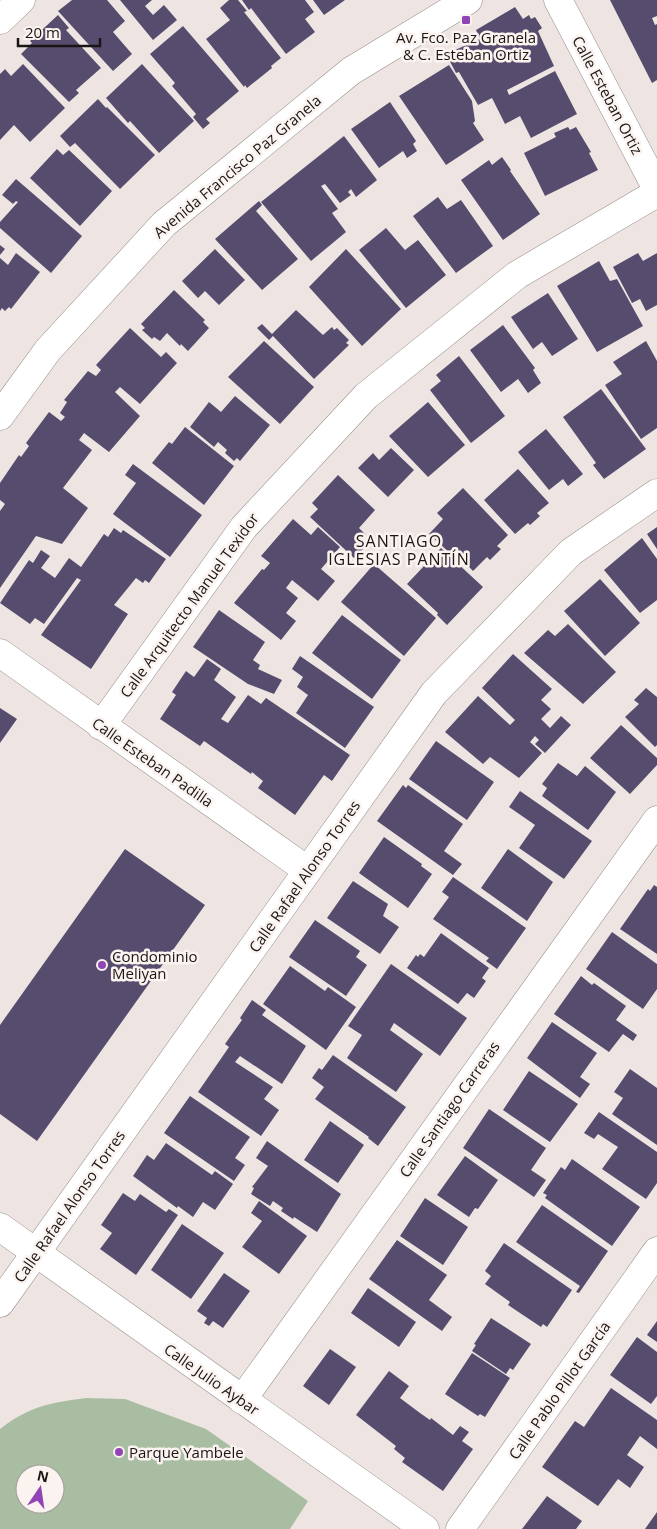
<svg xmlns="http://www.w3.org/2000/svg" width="657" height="1529" font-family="'Open Sans',sans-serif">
  <rect width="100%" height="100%" fill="#eee5e2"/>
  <path fill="#a9bda3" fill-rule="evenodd" d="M86 1398 125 1399 206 1429 308 1501 290 1529H0V1429C30 1406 49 1403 86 1398ZM25 1474H55V1504H25Z"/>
  <path fill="#564d6e" d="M72 0H107L125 21 113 32 132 54 113 71 58 11Z
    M120 0H152L145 6 153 15 164 5 177 20 153 40Z
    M229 0H238L247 11 244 12 281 58 271 66 272 68 247 88 245 85 244 87 206 39 230 20 220 8Z
    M242 0H305L314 12 305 19 315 32 286 54 251 8 249 10Z
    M313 0H345L324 15Z
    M610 0H657V16L652 18 655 25 657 24V80L652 83Z
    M515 7 523 19 529 15 531 19 535 17 542 28 538 31 554 66 507 90 509 95 555 71 577 114 531 138 520 116 505 124 492 98 478 105 459 72 456 73 446 54 480 39 476 30Z
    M58 15 69 28 66 30 101 68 76 90 79 93 69 102 21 54 32 43 30 41Z
    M183 26 239 91 206 119 210 123 203 129 193 117 196 114 172 86 175 83 150 54Z
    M23 64 65 108 30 142 14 125 0 140V74L5 69 11 76Z
    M142 64 194 121 159 153 130 121 128 123 106 98Z
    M449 65 472 101 475 121 473 123 484 140 446 165 399 96Z
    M98 99 106 108 107 107 155 155 120 189 75 143 70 147 60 136Z
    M390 102 416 141 413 144 417 151 407 158 403 151 379 168 351 129Z
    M568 127 570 130 576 127 591 152 589 153 598 170 545 196 524 153 556 137 554 133Z
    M344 136 377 180 356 197 351 189 348 192 351 195 340 203 325 184 321 186 338 209 332 213 346 232 311 261 261 202Z
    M57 149 63 155 69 150 112 191 80 226 30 178Z
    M502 157 511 170 510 171 540 214 503 240 461 180 489 160 492 165Z
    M16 179 82 236 51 273 0 228V222L18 202 16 201 13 204 2 195Z
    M438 197 447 209 461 200 493 246 456 273 413 216Z
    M259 201 262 205 256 211 298 259 262 290 215 239Z
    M386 228 405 250 418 240 446 275 406 308 359 250Z
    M0 245 5 249 0 255Z
    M215 249 245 280 219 305 205 291 198 298 182 281Z
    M346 249 401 309 362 346 309 287Z
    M16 253 40 272 11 309 9 307 5 311 2 308 0 311V258L8 265Z
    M638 253 643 261 657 253V305L646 311 640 299 632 303 613 267Z
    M599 261 610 281 617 279 643 326 597 352 557 286Z
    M174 290 205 320 203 322 209 328 188 351 181 344 180 346 167 333 160 341 154 337 152 339 142 330 145 328 141 324Z
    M548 293 578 339 552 356 542 342 533 349 511 317Z
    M296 310 323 335 332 327 334 330 337 328 349 340 346 343 349 345 314 379 273 336 269 340 257 328 262 324 272 334Z
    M503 325 535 368 533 370 541 383 528 393 518 379 501 392 470 350Z
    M130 328 161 357 166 352 177 363 140 404 120 387 115 392 140 416 109 452 84 433 79 440 92 450 63 488 88 508 62 544 36 536 0 588V511L5 504 0 500V483L19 455 21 457 29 446 26 443 49 412 61 421 65 417 60 413 67 402 64 400 88 371 96 376 101 370 96 365Z
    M264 341 314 387 280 424 228 377Z
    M646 341 657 361V428L641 439 605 385 622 374 613 362Z
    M459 356 505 416 471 443 430 390 441 381 436 375Z
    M601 389 646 449 604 479 593 465 596 463 563 417Z
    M235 396 270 425 240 461 237 458 234 461 225 453 227 450 218 442 214 447 190 427 209 402 221 412Z
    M428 402 465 445 428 477 389 436Z
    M185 427 234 466 204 505 152 463 169 442 172 444Z
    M546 429 583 474 568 486 563 479 549 490 518 452Z
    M391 448 414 470 388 497 358 468 373 453 379 460Z
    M133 464 202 515 170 557 113 514 136 483 125 475Z
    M518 469 549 503 537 513 540 516 530 525 528 523 515 534 484 500Z
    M338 475 375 510 359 528 366 535 359 541 365 547 354 558 310 517 318 509 312 503Z
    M463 488 508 535 497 546 501 549 490 560 487 557 473 571 454 551 451 554 429 534 443 519 437 513Z
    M293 519 311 535 318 527 340 547 321 569 335 581 318 601 292 580 286 588 298 598 286 613 296 621 281 640 234 603 262 569 264 570 270 563 261 556Z
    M657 527V549L647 534Z
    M114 528 121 533 123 530 166 559 149 583 145 580 143 583 136 578 114 605 128 614 91 669 41 635 81 580 77 578 44 624 35 618 30 624 0 603 29 560 33 563 41 550 50 556 41 568 55 578 69 558 81 567 104 534 108 537Z
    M642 538 657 559V600L640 613 604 570Z
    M441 548 483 587 447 625 437 615 438 613 407 584Z
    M374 564 436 618 404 656 341 602Z
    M600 579 640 623 605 656 564 611Z
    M219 610 265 642 253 660 260 665 258 669 282 680 274 694 248 684 193 647Z
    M342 615 401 660 372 699 312 653Z
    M568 624 616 672 583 704 524 653 548 630 555 636Z
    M513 654 552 689 541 700 551 709 541 719 550 728 561 716 571 725 545 753 535 744 539 740 535 736 530 742 542 753 519 778 490 757 483 764 445 732 478 696 510 725 515 720 482 688Z
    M300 656 374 707 345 748 296 713 308 695 297 687 303 677 292 669Z
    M207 659 221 669 214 680 236 697 221 719 228 723 248 695 261 704 266 698 350 755 332 781 324 775 295 815 258 788 263 781 252 772 251 774 204 741 200 746 160 719 176 695 172 692 186 671 194 677Z
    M646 688 657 697V745L655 747 625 717 639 704 634 700Z
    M0 708 17 719 0 743Z
    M621 725 657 758V765L630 794 590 758Z
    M436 741 494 782 467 820 409 779Z
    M558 763 577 776 585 766 616 792 588 830 542 796 547 788 542 784Z
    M403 785 406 788 408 785 463 824 444 851 462 864 453 875 377 821Z
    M520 791 592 841 564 879 519 848 535 825 509 807Z
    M384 837 422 864 421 866 432 874 408 908 359 873Z
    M125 849 205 905 37 1141 0 1114V1025Z
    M508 849 553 882 527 921 481 888Z
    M453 877 526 928 497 969 486 961 489 958 433 919 449 897 442 892Z
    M353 881 388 904 383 916 399 927 380 954 327 918Z
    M654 885 657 887V954L620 929 648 889 650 891Z
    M315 920 360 951 356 957 367 965 346 996 289 957Z
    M612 932 657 964V989L643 1009 586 969Z
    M441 933 489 968 482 978 486 981 474 998 467 993 458 1004 407 968 416 955 418 957 420 954 424 957Z
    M391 964 467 1018 440 1056 394 1023 390 1030 423 1054 396 1092 347 1058 362 1035 348 1026Z
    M290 966 325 991 328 987 356 1007 326 1050 263 1004Z
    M581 976 592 985 594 983 626 1006 616 1020 637 1035 633 1041 623 1034 609 1052 554 1014Z
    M252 1000 266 1010 262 1015 306 1046 282 1084 240 1056 235 1062 273 1087 264 1099 279 1110 261 1136 198 1092 229 1047 225 1044 242 1020 240 1018Z
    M552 1022 597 1053 580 1077 590 1084 580 1098 527 1058Z
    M333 1055 406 1107 378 1146 368 1138 369 1137 315 1099 324 1087 312 1078 319 1068 322 1070Z
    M630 1069 657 1088V1145L612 1114 623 1098 614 1092Z
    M529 1071 578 1104 550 1142 503 1110Z
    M190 1096 250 1137 235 1158 245 1165 234 1181 164 1133Z
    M489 1109 546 1148 531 1170 546 1180 534 1197 463 1148Z
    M599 1112 657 1152V1183L646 1199 602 1169 618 1147 598 1134 594 1139 584 1133Z
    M330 1121 364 1145 338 1183 304 1160Z
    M267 1141 341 1194 317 1232 294 1217 293 1219 281 1211 283 1208 273 1201 270 1206 251 1194 254 1188 252 1187 268 1166 256 1158Z
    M166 1143 212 1175 215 1171 233 1184 215 1210 203 1202 193 1217 178 1206 177 1208 133 1176 147 1155 154 1160Z
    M465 1156 498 1180 478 1209 475 1208 469 1217 437 1195Z
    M572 1159 640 1207 612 1246 545 1198 547 1195 543 1193 561 1167 565 1170Z
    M123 1193 135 1201 140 1194 166 1212 169 1209 178 1215 136 1275 100 1249 112 1233 101 1225Z
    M425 1198 468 1227 443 1265 400 1236Z
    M259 1201 307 1236 279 1274 242 1247 262 1221 251 1213Z
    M542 1205 608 1251 579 1293 576 1292 580 1286 516 1242Z
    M182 1224 224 1253 191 1299 151 1270Z
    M397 1240 447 1275 429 1300 452 1317 442 1331 369 1279Z
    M504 1243 572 1290 547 1327 543 1324 541 1327 508 1305 510 1302 485 1284 491 1276 485 1271Z
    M224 1273 250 1291 223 1328 213 1321 209 1326 204 1323 207 1318 197 1311Z
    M368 1288 416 1322 399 1347 351 1313Z
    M491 1318 531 1344 513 1370 510 1368 506 1374 472 1351 476 1345 474 1344Z
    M657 1321V1342L647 1335Z
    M637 1337 657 1352V1396L651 1404 610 1375Z
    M330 1349 356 1367 329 1405 303 1386Z
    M472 1353 510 1378 485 1417 480 1414 478 1416 445 1394Z
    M389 1371 409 1386 400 1398 420 1413 430 1420 431 1418 453 1435 460 1426 469 1432 462 1441 473 1449 443 1491 402 1462 405 1458 394 1449 396 1446 356 1415Z
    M611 1388 657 1420V1449L640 1436 627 1455 644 1467 630 1488 618 1479 598 1506 542 1467 575 1421 584 1427Z
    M547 1496 582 1521 576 1529H522Z
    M657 1512V1529H645Z"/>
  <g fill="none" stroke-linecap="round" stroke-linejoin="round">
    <g stroke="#968e8b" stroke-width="29">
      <path id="minor" d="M558 0 657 189
        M0 20 21 0
        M0 416 48 350 164 224 351 71 468 0
        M0 653 307 870
        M101 726 244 527 366 396 517 275 657 193
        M0 1227 425 1529
        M0 1303 434 693 571 552 657 493
        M242 1400 657 820
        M460 1529 657 1251"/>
    </g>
    <use href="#minor" stroke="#fff" stroke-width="28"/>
  </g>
  <g fill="#9144b5" stroke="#fbf3ef" stroke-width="2">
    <rect x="461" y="15" width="10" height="10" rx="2.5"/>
    <circle cx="102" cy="965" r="5"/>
    <circle cx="119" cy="1452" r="5"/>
  </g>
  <g text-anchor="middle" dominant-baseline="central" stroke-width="5" stroke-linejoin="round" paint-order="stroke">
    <g font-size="15" fill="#191615" stroke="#fbf3ef" text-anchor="start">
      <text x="466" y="37" text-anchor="middle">Av. Fco. Paz Granela<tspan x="466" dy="17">&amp; C. Esteban Ortiz</tspan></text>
      <text x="112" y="956">Condominio<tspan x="112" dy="17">Meliyan</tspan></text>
      <text x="129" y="1452">Parque Yambele</text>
    </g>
    <g font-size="15" fill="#191615" stroke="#fbf3ef">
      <text transform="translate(608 95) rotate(62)">Calle Esteban Ortiz</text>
      <text transform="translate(237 166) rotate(-40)">Avenida Francisco Paz Granela</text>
      <text transform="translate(189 605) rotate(-54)">Calle Arquitecto Manuel Texidor</text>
      <text transform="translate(153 762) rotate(35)">Calle Esteban Padilla</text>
      <text transform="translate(304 876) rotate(-55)">Calle Rafael Alonso Torres</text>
      <text transform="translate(449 1109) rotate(-55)">Calle Santiago Carreras</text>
      <text transform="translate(69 1206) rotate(-55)">Calle Rafael Alonso Torres</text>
      <text transform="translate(212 1379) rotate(35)">Calle Julio Aybar</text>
      <text transform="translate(559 1390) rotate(-55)">Calle Pablo Pillot García</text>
    </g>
    <g font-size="16" letter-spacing="1" fill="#191615" stroke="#fbf3ef">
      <text x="399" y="541">SANTIAGO<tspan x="399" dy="18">IGLESIAS PANTÍN</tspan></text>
    </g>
  </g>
  <g transform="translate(40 1489) rotate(13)"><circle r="24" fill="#fbf3ef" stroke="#a19b98"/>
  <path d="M0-4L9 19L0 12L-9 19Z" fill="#9144b5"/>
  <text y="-8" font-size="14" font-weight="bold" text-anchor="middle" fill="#191615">N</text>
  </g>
  <path d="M18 38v8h82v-8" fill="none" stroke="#191615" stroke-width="2.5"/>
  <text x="25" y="38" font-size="15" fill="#191615" stroke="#fbf3ef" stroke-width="4" paint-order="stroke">20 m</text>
</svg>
